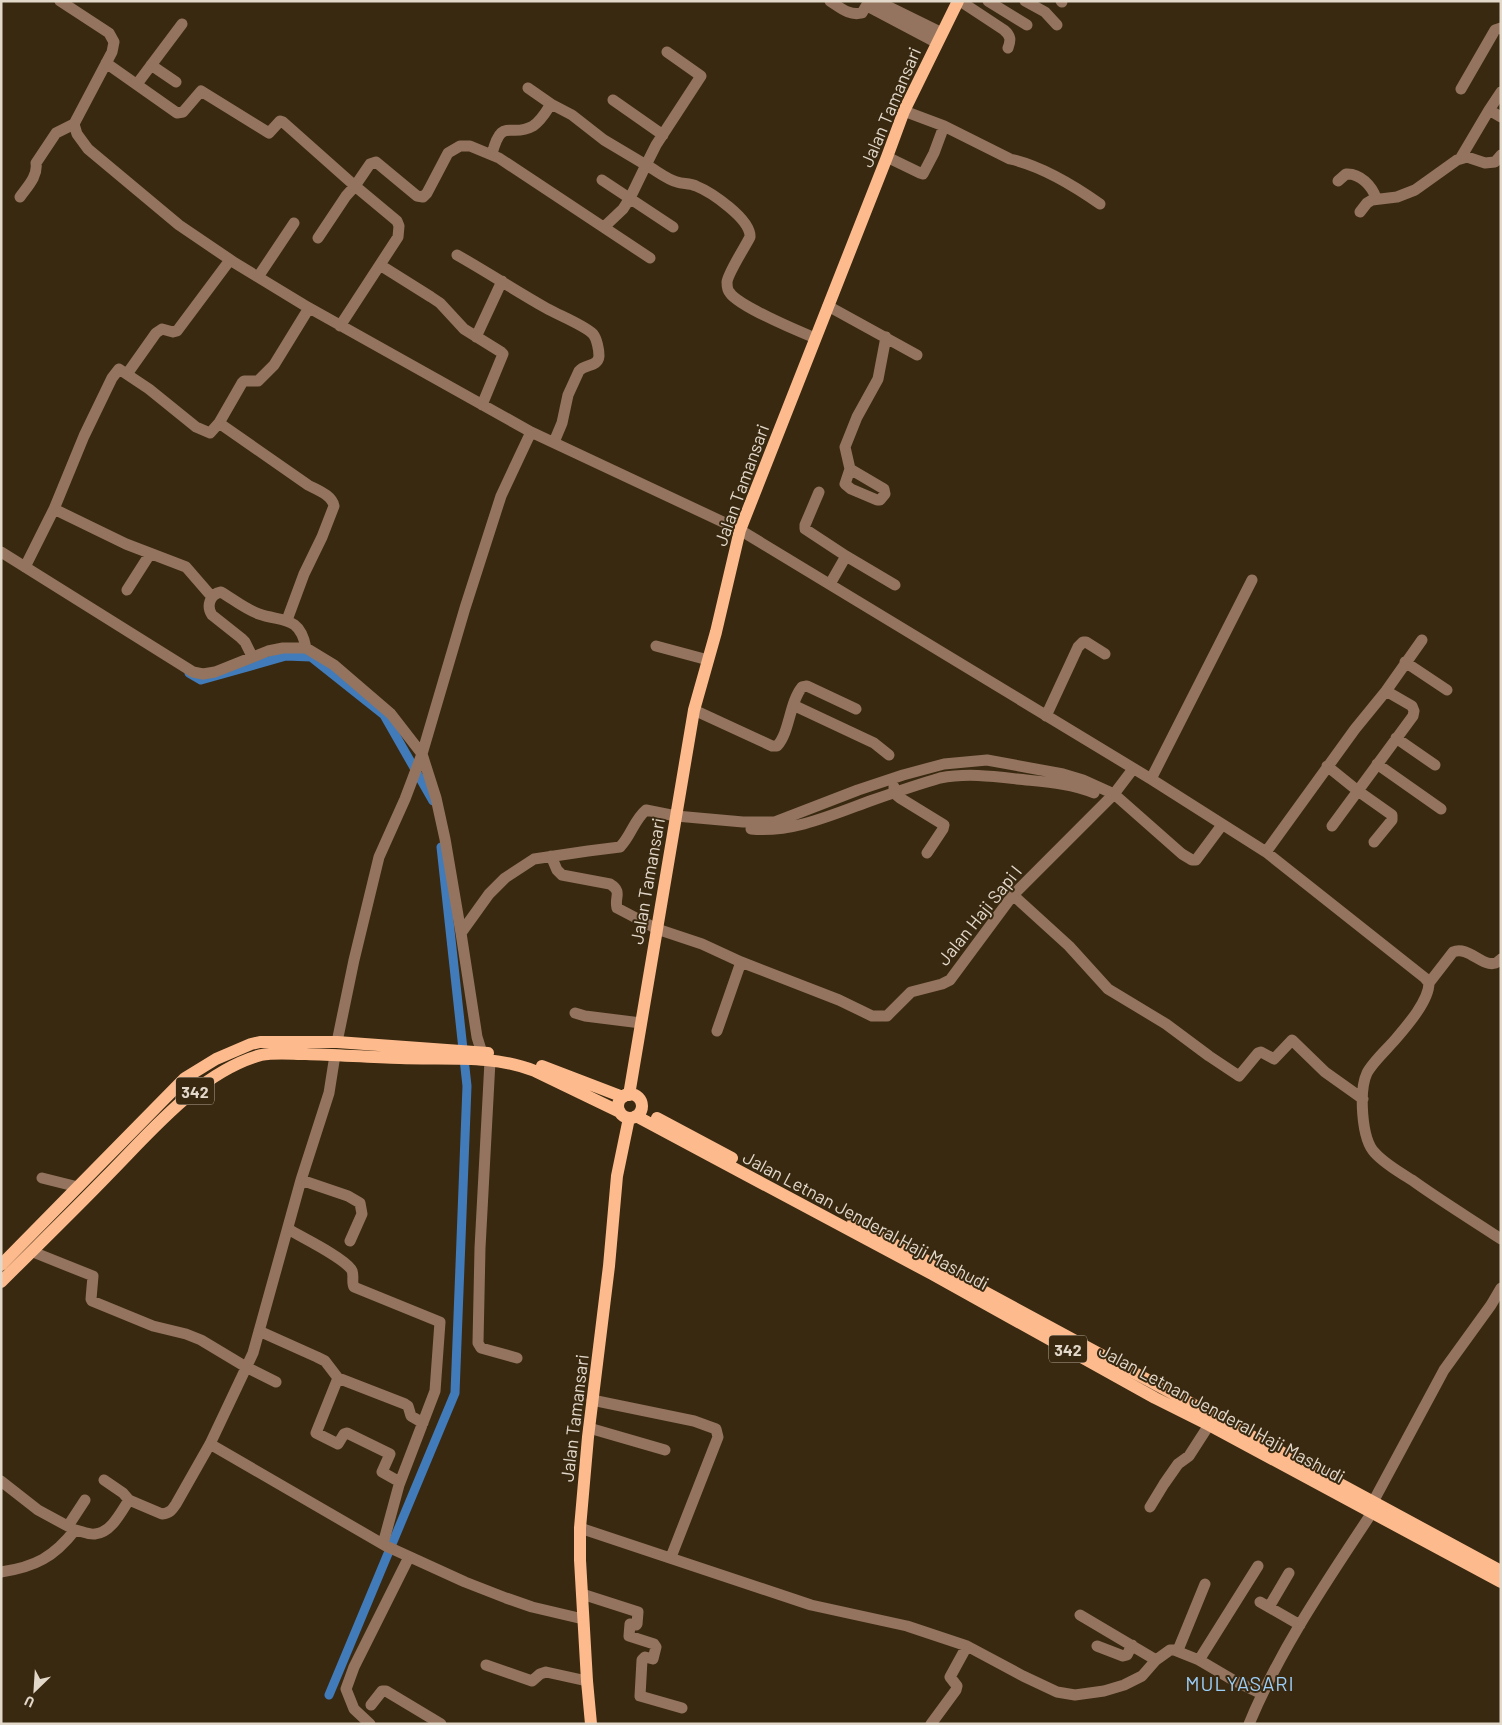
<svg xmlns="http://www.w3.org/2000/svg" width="1502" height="1725" font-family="Barlow,sans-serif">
  <rect width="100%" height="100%" fill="#392911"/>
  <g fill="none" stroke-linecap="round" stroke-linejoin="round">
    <path stroke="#427bba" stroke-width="9" d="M189 673 201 680 286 656 311 657 384 715 433 801
      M329 1695 455 1393 467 1086 441 847"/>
    <path stroke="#94745e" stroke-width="11" d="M60 1 109 33 114 42 112 52 74 124 77 134 88 149 179 225 235 263 304 305 531 432 740 530 1151 779 1266 852 1425 978 1429 983C1429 1001 1406 1027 1394 1041 1387 1049 1372 1063 1367 1073 1359 1090 1361 1139 1375 1153 1385 1164 1399 1172 1412 1180 1441 1201 1471 1219 1501 1239
      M830 1C841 8 849 16 862 13L869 1
      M960 1 1004 30C1011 36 1011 40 1008 48
      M988 1 1027 25
      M1025 1 1045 12 1057 25
      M1061 1 1062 2
      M873 2 885 5 942 33
      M867 6 937 43
      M106 63 177 113 183 112 201 91 269 133 280 121 283 122 355 186 370 164 376 162 417 196 423 197 427 193 448 153 460 146H470L499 158 650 258
      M151 65 176 82
      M137 84 182 24
      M528 88 551 104
      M1461 89 1495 30 1501 28
      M1501 92 1489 110 1501 117
      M613 100 663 135
      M904 111 944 126 1010 159C1042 166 1073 185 1100 204
      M492 154C502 115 510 139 533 126 541 121 546 112 551 104L572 115 604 140 646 165 656 145 701 76 667 52
      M887 157 920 173 923 174 934 153 944 126
      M1460 159 1489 110
      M602 180 673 227
      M1338 181 1346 174C1360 173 1372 186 1376 198
      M20 197C28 186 38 176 36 163L56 133 74 124
      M1360 212 1367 203 1372 200 1397 197 1415 190 1457 160 1467 157 1485 163 1495 162 1501 155
      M604 227 623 209 630 198 646 165C656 170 666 179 677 182 683 184 690 183 696 186 711 192 751 219 750 237 745 247 728 273 727 282 727 286 727 290 730 293 739 306 798 331 815 338
      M318 238 346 196 355 186 397 221 399 226 398 237 340 326
      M457 255C487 272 516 291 546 308 558 315 584 325 593 334 597 339 599 350 599 356 598 367 585 364 579 371L568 395 562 423 554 442
      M380 265 431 297 440 303 464 329 501 352 503 354 482 405
      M258 277 294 223
      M828 306 917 355
      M476 337 502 281
      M127 374 156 333 162 329 173 332 177 331 230 260
      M219 423 242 383 244 381H258L274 365 309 308
      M850 469 845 484 851 489 877 500H880L885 494 884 489 850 469 845 447 857 417 878 379 886 337
      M819 492 805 525V529L846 556 895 585
      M54 509 126 544 186 567 212 597
      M1 552 193 672 203 674 215 672 268 651 283 648H306L334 665 391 714 422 754 436 798 445 839 461 933
      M25 567 54 509 84 436 112 378 119 369 149 389 196 427 210 433 219 423 308 485C317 490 332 495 334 506L322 537 304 574 287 620
      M830 584 846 556
      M127 590 150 554
      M656 646 708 660
      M252 656 245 642 241 638 212 615C206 606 210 594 221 592 233 599 245 609 259 614 282 622 300 615 306 648
      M1405 662 1447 690
      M793 705 874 743 889 755
      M694 710 772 746H777C790 732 789 703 802 687L807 686 856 709
      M1046 716 1078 647 1083 642H1086L1105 654
      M1396 738 1435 765
      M1377 764 1441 809
      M1327 766 1358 791 1392 815V820L1374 842
      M1151 779 1252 580
      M894 787V793L900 798 944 825 943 829 927 853
      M1332 826 1413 716 1414 711 1412 706 1386 691
      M751 829C792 833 832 815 870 801 893 793 916 785 940 778 966 773 991 776 1017 779 1044 782 1069 783 1094 793
      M1266 852 1355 729 1386 691 1422 640
      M551 856 557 870 562 875 610 884C623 892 614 897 617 908L657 929 702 944 741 962 839 1000 872 1016H887L911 992 942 984 950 980 1013 895 1114 794 1133 769
      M1013 895 1069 946 1108 989 1166 1024 1209 1056 1239 1076 1258 1053 1261 1052 1274 1059 1292 1040 1325 1072 1363 1099
      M1429 983 1453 952C1470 944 1487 975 1501 959
      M575 1013 585 1016 641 1023
      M717 1031 741 962
      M337 1042 354 960 379 857 405 799 422 754 465 608 501 496 531 432
      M482 1053 477 1037 461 933 489 894 505 878 534 859 588 851 620 847C631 836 634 820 646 810L676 816 743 822H775L858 790 903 775 944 764 987 760 1063 774 1083 780 1114 794 1182 854 1192 860H1196L1222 825
      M490 1061 480 1248 478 1343 481 1348 517 1358
      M42 1178 78 1187
      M301 1180 348 1196 360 1203 362 1214 350 1241
      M288 1229C303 1238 341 1256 351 1269 355 1274 351 1282 354 1287L440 1322 435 1391 399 1485
      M33 1252 93 1276 91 1299 92 1301 153 1326 186 1334 201 1340 246 1367 276 1382
      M259 1331 317 1357 325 1361 338 1378 405 1404 408 1406 411 1416 423 1423
      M338 1378 316 1433 338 1444 344 1434 347 1433 390 1454 382 1472 398 1481 399 1485 383 1544
      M592 1400 694 1421 716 1429 718 1437 671 1557
      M589 1428 665 1450
      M210 1444 386 1546 465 1582 506 1598 532 1607 583 1619
      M104 1480 123 1493 129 1500 162 1514C170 1513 172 1510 176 1504L210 1444 253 1353 301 1180 329 1093 335 1055
      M1 1481 38 1510 75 1530
      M1373 1502 1444 1370 1491 1305 1501 1288
      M1150 1507 1164 1484 1178 1464 1189 1456 1209 1425
      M68 1526 85 1500
      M580 1528 811 1605 907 1626 967 1646 1023 1676 1057 1692 1075 1695 1104 1691 1124 1685 1142 1676 1156 1660 1170 1650H1174L1199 1660 1233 1680 1262 1694
      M1 1572C35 1567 54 1557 75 1530 81 1531 89 1535 95 1534 111 1533 121 1512 129 1500
      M582 1594 638 1612 637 1624 636 1625 630 1624 629 1636 654 1644 656 1647 653 1659 645 1657 642 1660 640 1696 682 1708
      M1260 1602 1300 1625
      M1269 1607 1289 1573
      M1080 1615 1156 1660
      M1097 1646 1123 1656 1127 1655 1132 1645
      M1178 1650 1205 1584
      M1199 1660 1258 1566
      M486 1665 532 1681 540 1674 546 1672 587 1681
      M371 1705 382 1691H386L441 1724
      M370 1724 354 1709 346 1689 354 1667 409 1557
      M931 1724 956 1690 957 1686 950 1677 967 1646
      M1249 1724C1280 1649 1327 1581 1371 1514"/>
    <path stroke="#fdbb8d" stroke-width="12" d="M542 1066 623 1097
      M618 1106a12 12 0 1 1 24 0a12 12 0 1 1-24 0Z
      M629 1095 694 710 716 632 740 530 887 157 904 111 958 1
      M636 1116 932 1274 1155 1398 1209 1425 1501 1582
      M657 1118 732 1158
      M853 1223 937 1266 1501 1571
      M1 1265 185 1078 216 1059 251 1044 260 1042H337L488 1053
      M1 1282C36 1247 71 1213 105 1178 149 1134 199 1072 261 1055 275 1052 292 1054 306 1054 337 1055 369 1057 400 1058 444 1060 493 1054 535 1071L620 1112
      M591 1724 587 1681 580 1560V1528L588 1437 609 1266 617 1176 629 1118"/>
  </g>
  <g text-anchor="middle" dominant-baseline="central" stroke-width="4" stroke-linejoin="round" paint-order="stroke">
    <g fill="#392911" stroke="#b0a493" stroke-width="1">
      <rect x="176" y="1077.5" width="38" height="27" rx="4"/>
      <rect x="1049" y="1335.5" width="38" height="27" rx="4"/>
    </g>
    <g font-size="16" font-weight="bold" fill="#e3d9cb">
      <text x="195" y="1091">342</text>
      <text x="1068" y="1349">342</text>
    </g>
    <g font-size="18" fill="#e3d9cb" stroke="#392911">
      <text transform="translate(890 107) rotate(-67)">Jalan Tamansari</text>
      <text transform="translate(741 485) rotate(-70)">Jalan Tamansari</text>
      <text transform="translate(647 881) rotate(-80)">Jalan Tamansari</text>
      <text transform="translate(979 915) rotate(-51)">Jalan Haji Sapi I</text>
      <text transform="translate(866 1220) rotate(28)">Jalan Letnan Jenderal Haji Mashudi</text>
      <text transform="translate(1222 1413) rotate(28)">Jalan Letnan Jenderal Haji Mashudi</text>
      <text transform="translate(574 1418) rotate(-83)">Jalan Tamansari</text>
    </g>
    <g font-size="20" letter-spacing="1" fill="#9ccff9" stroke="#392911">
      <text x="1240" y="1683">MULYASARI</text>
    </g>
  </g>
  <rect width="1502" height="1725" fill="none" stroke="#e3d9cb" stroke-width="5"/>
  <g transform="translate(35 1690) rotate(205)" stroke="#392911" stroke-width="4" paint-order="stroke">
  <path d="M0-4L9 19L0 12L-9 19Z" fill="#e3d9cb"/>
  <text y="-8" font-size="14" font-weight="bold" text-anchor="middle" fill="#e3d9cb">U</text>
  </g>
</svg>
